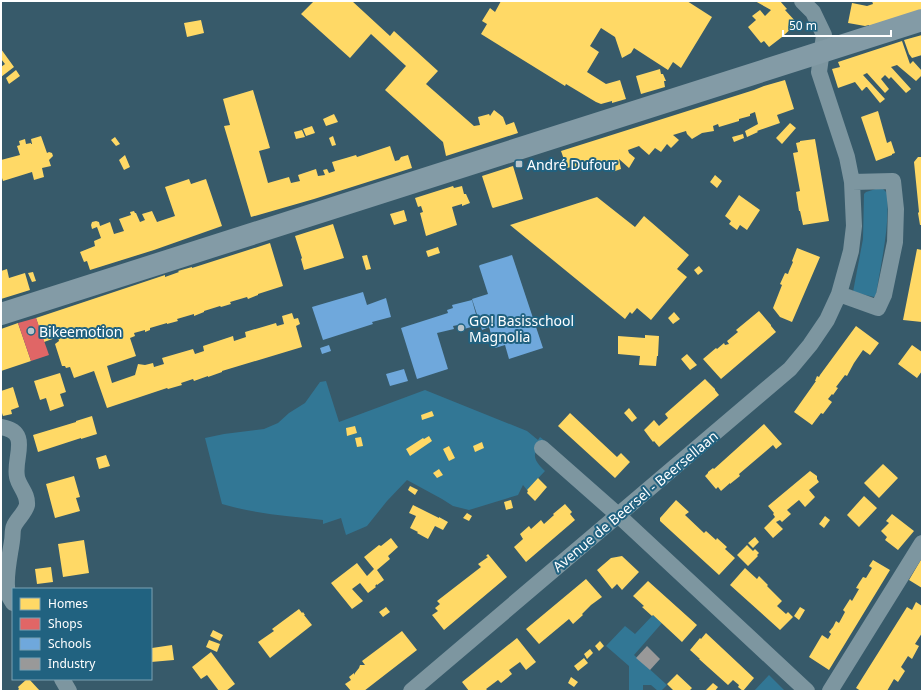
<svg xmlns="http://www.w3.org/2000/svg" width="923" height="692" font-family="'Noto Sans',sans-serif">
  <rect width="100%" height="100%" fill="#375a6a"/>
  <path fill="#327795" d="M879 188 883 189 887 193C890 227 881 262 876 295L874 297 853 292 863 239 864 194 866 192Z
    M326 381 339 422 425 390 527 431 538 440 540 437 545 441C542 444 537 447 536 451 532 459 540 466 545 471L527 490 523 485 518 495 469 510 453 506 442 499 407 480 387 501 367 526 346 535 341 518 323 524V520C289 516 255 514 222 504L205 438 224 434 264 429 278 423 289 413 305 403 320 382Z
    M653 615 662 623 634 655 667 685 661 691H658L651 685H643V691H629V666L606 646 625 626 635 634Z
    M769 675 785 691H754Z"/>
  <path fill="#ffd966" d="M314 1H352L390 36 394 31 438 71 426 84 474 126 480 125 478 117 489 114 490 116 494 110 503 117 506 125 514 122 518 133 446 156 443 142 385 90 406 66 371 34 350 58 301 14Z
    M501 1H687L712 17 681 68 673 62 668 70 634 48 631 53 622 58 615 37 601 28 590 46 599 52 587 72 606 84 620 80 626 99 612 103V101L601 104 596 102 566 84 565 86 481 34 487 24 482 21 490 8 495 12Z
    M755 1H780L787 9 785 10 797 23 782 37 769 47 764 41 761 43 748 27 756 20 752 16 760 10 765 16 771 10Z
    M872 1H922V10L869 26V25L865 26 848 23 852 3 867 6 873 4Z
    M201 20 204 33 187 37 184 23Z
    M922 35V55L912 58 909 54 904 40Z
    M902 41 910 64 913 61 922 71V75L916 81 897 65 891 67 911 89 906 93 891 77 889 79 885 75 881 79 889 89 885 93 867 73 863 75 885 99 880 103 867 87H866L862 91 855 82 838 88 832 69 840 67 838 62Z
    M1 49 14 67 1 77V67L5 64 1 59Z
    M660 69 661 74H663L666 81H664L665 87 641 94 636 76Z
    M16 70 20 76 9 84 6 78Z
    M785 80 794 109 777 115 780 123 757 131 758 132 747 137 745 131 758 124 755 112 750 114V116L739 119V121L719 127 718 124 713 126 714 131 702 133 692 139 687 134 686 131 673 135 679 140 671 148 667 144 661 152 655 148 649 155 641 148 639 146 628 150 629 153 635 158 629 168 619 159 621 169 612 172 611 170H608L607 168H606L605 166 598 168 597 167 587 170 586 169 581 171 579 167 572 169 571 167 567 168 561 151 754 90 764 86Z
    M253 90 270 148 259 151 268 183 289 177 291 183 300 181 298 175 316 169 318 176 325 175 323 170 327 169 329 173 335 171 332 162 346 158 356 155 357 157 390 146 395 161 399 160 401 157 408 155 412 168 314 199 251 217 224 126 230 125 223 99Z
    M878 111 887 143 891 141 895 153 892 154V155L876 161 861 117Z
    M334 114 338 122 326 126 323 119Z
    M790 123 796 128 782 144 776 138Z
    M312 126 315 133 306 136 303 129Z
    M302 130 305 137 296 139 294 132Z
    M743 134 744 138 734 142 732 137Z
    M41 136 47 153 49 152 52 153 53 156 49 160 51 166 42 168 44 177 34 180 32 172 3 181 1 175V160L20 155 17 146 20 145 19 141 25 139 26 144 31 143V144H32L31 139Z
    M333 136 336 145 332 146 329 138Z
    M115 137 120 144 116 146 111 140Z
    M815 139 829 221 803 225 800 211H799L796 192 800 191 793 153 798 152 796 143 800 142V141Z
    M125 155 130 167 124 170 119 160Z
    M918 157H922V225H920L918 213 919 212 914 162Z
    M513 166 523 199 493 208 492 207 482 176Z
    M715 175 722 181 717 188 710 182Z
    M189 179 191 184 206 179 222 226 154 250 90 270 87 261 84 262 80 252 95 246 94 241 101 238 97 227 92 229 91 225 92 222 96 221 99 222 100 226 110 222 114 234 124 231 119 219 131 215 130 212 134 211 135 213H136L140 222 145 220 142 214 152 211 157 222 175 216 165 187Z
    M453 186 454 188 462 186 464 194H466L470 203 462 206V204L452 207 457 225 426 236 420 213 423 212 421 206 418 207 415 198Z
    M739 195 760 210 747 230 740 225 737 230 729 224 731 221 725 216Z
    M597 197 635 227 644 216 689 255 677 269 687 277 651 320 637 308 632 314 630 312 625 319 510 225Z
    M404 210 407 221 394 225 390 214Z
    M333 224 344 258 304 270 301 259 302 258 295 236Z
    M270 243 283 286 258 294V295L248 299 247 297 230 302 231 304 221 307 220 306 204 311V312L194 316V314L177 319 178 321 167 324V323L150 328V330L145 332V330L134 333 135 336 130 338 136 356 107 366 112 383 135 375 138 364 145 365 153 363 154 367 164 364 162 358 193 349 195 354 204 351 203 346 233 336 234 341 246 337 245 332 276 323 277 326 284 324 282 316 292 313 294 319 298 318 300 324 296 326 302 347 222 371V372L208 377V376L194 381 193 379 181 383 182 385 168 389 167 388 107 408 94 371 74 378 70 367 66 368 65 366H62L55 344 59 341 58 337 44 342 36 318 165 275V277L179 272 178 271 192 267V268Z
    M438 247 440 253 428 257 426 251Z
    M797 248 820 257 792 322 780 317 773 308 782 285 780 284 785 273 788 274 789 271 793 262 792 261Z
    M917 249 922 250V322L903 320Z
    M367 255 371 269 366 270 362 256Z
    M699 266 703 271 698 275 694 270Z
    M7 269 9 278 25 273 30 290 1 299V271Z
    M33 272 36 281 32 282 28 273Z
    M759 311 771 325V326L776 332 721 379 703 359 716 348 717 349 724 343 725 345 729 344 727 341 738 332 736 330Z
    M674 312 680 319 673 324 668 318Z
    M18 323 31 361 1 371V329Z
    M856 326 879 343 870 355 863 350 854 363 847 376 845 375 836 387 838 388 833 395 832 394 828 399 832 402 823 414 821 413 812 425 794 412 816 381H815L817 376 819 377 820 375Z
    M645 335 659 336 658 356H657L656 366 639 365 640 356 618 354V336L645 338Z
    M912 345 922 352V371L917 378 898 364Z
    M687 354 697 365 690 370 681 359Z
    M60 373 66 392 60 394 64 406 50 411 46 398 40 400 34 381Z
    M705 379 715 389V390L719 395 659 447 654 441 653 442 644 430 654 420 659 426 668 418 665 414Z
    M13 387 19 407 11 410 12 414 3 416 2 413H1V391Z
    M629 408 637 418 632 422 624 413Z
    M432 411 434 416 422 420 421 415Z
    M570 413 617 457 621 453 630 462 615 478 558 426Z
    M92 416 97 434 81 439V438L38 452 33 435 76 422V421Z
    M764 424 782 444 776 449 773 445 739 474 740 476 730 484V483L721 491 718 487 716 489 705 476 708 473V472L713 468 714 469Z
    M355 426 357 433 347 436 346 428Z
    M429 436 432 441 410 456 406 449 423 438 424 439Z
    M361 437 363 446 357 447 355 438Z
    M482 442 484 448 475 452 473 446Z
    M449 446 455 458 449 461 443 449Z
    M106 455 110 466 99 469 96 458Z
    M883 464 898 478 879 498 864 483Z
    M439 469 443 475 437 478 433 473Z
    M810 471 817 476V479L819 482 809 490 815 497 805 507 799 500 787 510 791 514 782 522 780 520 776 522 783 529 773 538 764 528 775 517 773 514 774 513 768 506Z
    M74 476 80 497 76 498 80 511 55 518 46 484Z
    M538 478 547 487 535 501 527 493 528 491 527 490Z
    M410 486 418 490 415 495 408 490Z
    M864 496 877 508 859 527 847 515Z
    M511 500 513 508 506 510 504 502Z
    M676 500 689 512 685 515 704 533 706 531 716 540 717 538 727 547 725 549 735 558 719 575 660 521V518Z
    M565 504 572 512 570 514 575 520 526 562 514 547 523 539 520 534 529 526 531 529 541 520 544 524 554 515 553 514Z
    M413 505 439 518V517L448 522 443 530 435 526 428 539 417 533 418 532 410 528 416 516 409 513Z
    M467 513 472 516 469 521 463 518Z
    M892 514 914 531 898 550 885 540 887 537 881 531 889 523 886 521Z
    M825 516 830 520 824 528 819 524Z
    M755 537 759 542 753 548 748 543Z
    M391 538 398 547 388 556 390 559 377 570 384 580 377 585V584L375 586 376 587 368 593 360 583 352 589 363 601 352 609 331 583 357 563 367 576 374 569 364 557 379 545 381 546Z
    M84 540 89 573 63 577 58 544Z
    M747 545 753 551 755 549 759 553 757 555 758 556 748 566 737 555Z
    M488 554 507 577 444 630 432 615 438 611 435 608 440 604 437 601 481 567 478 564 488 557 486 556Z
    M622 556 639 572 622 590 617 584 612 589 597 570 611 558Z
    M922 558V588L909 580Z
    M873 560 890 570 829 670 809 657 822 635 828 639 831 634 829 632 833 627 836 621 839 623 845 612 843 610 850 599 852 601 859 589 856 588 859 583 863 577 866 578 872 568 869 566Z
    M51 567 53 582 37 584 35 569Z
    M745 568 757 579 759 576 768 585 767 586 782 601 777 606 786 614 788 612 793 617 780 630 730 585Z
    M586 579 602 597 591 605 582 614 583 615 573 624 569 619 539 644 526 629Z
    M648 581 697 625 682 642 653 615 652 616 642 607 644 606 633 596Z
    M916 602 922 606V633L915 644 919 646 912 659 908 656 901 667 905 671 898 682 894 679 887 691H861L856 688 907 607 912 610Z
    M386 607 390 612 383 617 379 612Z
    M800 607 805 610 799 620 794 616Z
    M299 609 302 613 303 612 305 615H304L312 625 270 658 258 642 274 631 272 629Z
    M213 630 223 635 220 641 210 636Z
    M402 631 417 650 364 691H351L345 684 351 680 349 677 354 673 355 675V673L359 668 360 665H365L362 661Z
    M706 633 754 678 743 691 738 687 739 685 733 680 728 685 699 659H700L690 650 700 638 701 639Z
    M517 638 536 662 526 670 520 662 509 670 512 674 501 683 498 680 486 689 488 691H469L462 682Z
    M209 640 220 644 217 652 206 647Z
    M600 641 604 646 599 651 595 646Z
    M172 645 174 660 151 662V653H152V648Z
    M590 649 593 653 587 659 584 654Z
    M211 652 235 684 226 691H219L207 675 201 679 192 667Z
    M584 658 588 663 578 671 574 666Z
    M677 674 692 688 689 691H674L667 684Z
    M571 677 578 682 574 687 568 683Z
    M27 679H29L40 691H17L19 689 18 687Z
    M713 683 718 687 715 691H705Z"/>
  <path fill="#e06666" d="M36 318 49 355 31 361 18 323Z"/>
  <path fill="#6fa8dc" d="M512 255 543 348 509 359 505 345 495 348 489 327 482 330 472 299 488 294 479 266 480 265Z
    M363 292 367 305 386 298 391 317 372 322 373 324 323 340 312 307Z
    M472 300 479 325 460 330 458 325 453 326 454 329 437 333 448 369 417 379 401 328 448 313 447 310 453 308 452 305Z
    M329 345 331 351 322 354 320 348Z
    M404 369 408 381 390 386 386 374Z"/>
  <path fill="#999" d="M647 646 660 659 650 670 636 658Z"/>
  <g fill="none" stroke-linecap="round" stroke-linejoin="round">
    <path stroke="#7d96a0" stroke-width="16" d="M839 294 878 308 884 295 895 242 896 209 893 181 852 182
      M1 427C32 432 13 457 17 477 19 487 28 493 27 505 25 513 17 519 14 526 12 530 13 536 12 541 10 555 6 572 7 586 7 592 10 599 13 603
      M542 448 618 515 807 691
      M62 679 69 691
      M411 691 790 369 810 345 827 320 839 294 851 251 854 226 852 182 847 157 819 72 824 35 813 12 802 1
      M830 691 922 543"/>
    <path stroke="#839ba6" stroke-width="22" d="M1 314 922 20"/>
  </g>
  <g fill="#b9c5cb" stroke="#216280" stroke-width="1.5">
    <rect x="515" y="160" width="8" height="8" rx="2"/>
    <circle cx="461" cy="328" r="4"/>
    <circle cx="31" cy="331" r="4"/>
  </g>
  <g text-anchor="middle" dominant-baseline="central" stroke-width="4" stroke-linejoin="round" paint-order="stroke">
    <g font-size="14" fill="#fff" stroke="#216280" text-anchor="start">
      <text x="527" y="164">André Dufour</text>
      <text x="469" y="320">GO! Basisschool<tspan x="469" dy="16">Magnolia</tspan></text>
      <text x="39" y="331">Bikeemotion</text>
    </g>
    <g font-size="14" fill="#fff" stroke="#216280">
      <text transform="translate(635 501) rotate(-40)">Avenue de Beersel - Beersellaan</text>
    </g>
  </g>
  <rect width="923" height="692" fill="none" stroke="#ffffff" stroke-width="4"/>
  <rect x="12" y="588" width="140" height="92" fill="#216280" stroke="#7aa1b3"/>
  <rect x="20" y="598" width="20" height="12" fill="#ffd966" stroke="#7aa1b3"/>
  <text x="48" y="608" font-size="12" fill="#ffffff">Homes</text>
  <rect x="20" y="618" width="20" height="12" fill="#e06666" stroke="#7aa1b3"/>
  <text x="48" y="628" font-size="12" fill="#ffffff">Shops</text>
  <rect x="20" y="638" width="20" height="12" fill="#6fa8dc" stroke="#7aa1b3"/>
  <text x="48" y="648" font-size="12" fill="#ffffff">Schools</text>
  <rect x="20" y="658" width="20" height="12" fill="#999999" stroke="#7aa1b3"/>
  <text x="48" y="668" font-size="12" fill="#ffffff">Industry</text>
  <path d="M783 30v6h108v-6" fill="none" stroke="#ffffff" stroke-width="2"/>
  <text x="789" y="30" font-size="12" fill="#ffffff" stroke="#216280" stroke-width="3" paint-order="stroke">50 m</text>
</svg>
